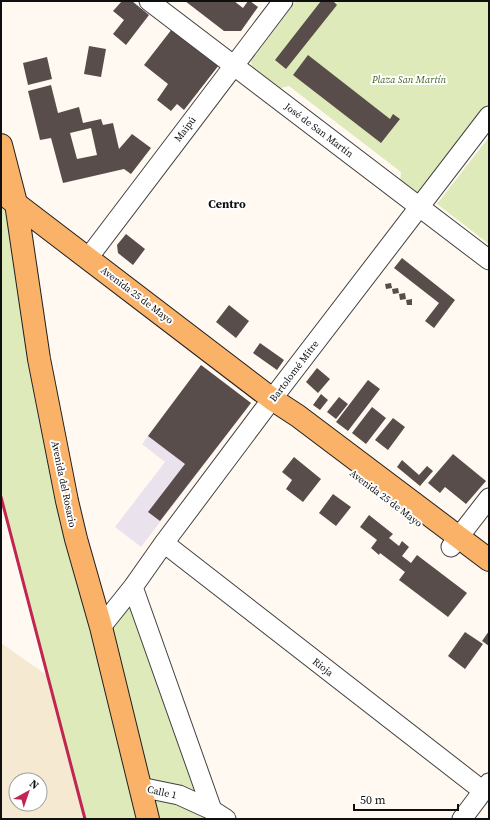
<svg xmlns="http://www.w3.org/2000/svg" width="490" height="820" font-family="'Source Serif 4',serif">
  <rect width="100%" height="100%" fill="#fff9f1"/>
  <path fill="#eae3ed" d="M201 365 251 403 141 547 115 527 165 462 142 444Z"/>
  <path fill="#f5e9d1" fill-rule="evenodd" d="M1 643 48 676 85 819H1ZM16 780H40V804H16Z"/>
  <path fill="#dfeaba" d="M296 1H489V105L428 185 416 196 400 184 401 172 289 86 277 89 252 69 251 61Z
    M489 137V244L437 204Z
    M1 145 100 627 133 587 226 819H85L1 497Z"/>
  <path fill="#584d4b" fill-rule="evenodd" d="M122 1H132L149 15 126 45 113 34 124 20 113 11Z
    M185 1H234L243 8 248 1H250L258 7 241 31H224Z
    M321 1H333L337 5 286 69 275 60Z
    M172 29 219 65 184 110 177 104 171 111 157 100 168 84 144 65Z
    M89 46 106 49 101 77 84 74Z
    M308 55 390 119 393 114 400 119 381 143 293 75Z
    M47 57 52 79 28 85 23 63Z
    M51 85 58 113 79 107 83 123 101 119 103 125 113 123 119 149 132 134 151 148 131 174 124 169 63 183 51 138 40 140 28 91ZM91 128 97 155 77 159 70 133Z
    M126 234 145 249 133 265 118 253 117 245Z
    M402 258 455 300 434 328 425 321 439 303 394 268Z
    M391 283 392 288 386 289 385 284Z
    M398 288 399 293 393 294 392 289Z
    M405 293 406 299 400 300 399 294Z
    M412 299V305H407L406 300Z
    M229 305 249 321 236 338 216 322Z
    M260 343 284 360 277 370 253 353Z
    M201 365 251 403 160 521 148 512 185 464 148 436Z
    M317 368 330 379 318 393 306 382Z
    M368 380 380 389 348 431 336 422Z
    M321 394 328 400 320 410 313 405Z
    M339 397 348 404 336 419 327 412Z
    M372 407 386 418 366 444 352 433Z
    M393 418 405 427 388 450 375 440Z
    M453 454 486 481 466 504 445 487 440 493 428 483Z
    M294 457 321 479 303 502 286 489 292 480 282 472Z
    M402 460 419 475 427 466 433 471 420 486 397 467Z
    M333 494 351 507 336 526 319 513Z
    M369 515 393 534 389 538 399 546 402 541 409 547 402 556 411 563 417 555 467 593 448 617 399 580 405 572 380 553 379 555 371 548 377 540 360 527Z
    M489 631V646L482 641Z
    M465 632 483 644 465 669 448 656Z"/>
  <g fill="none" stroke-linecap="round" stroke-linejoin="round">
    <g stroke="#424242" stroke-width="21">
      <path id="minor" d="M149 1 489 260
        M88 258 283 1
        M164 543 483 791
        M451 547 489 498
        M133 587 212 810
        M101 627 133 587 164 543 272 399 489 116
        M140 787 179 795 212 810 226 819
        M462 819 489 783"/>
    </g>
    <g stroke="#202020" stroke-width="24">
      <path id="major" d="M1 145 16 203 39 359 67 501 76 539 101 627 148 819
        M10 199 272 399 298 416 489 560"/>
    </g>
    <use href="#minor" stroke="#fff" stroke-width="19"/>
    <use href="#major" stroke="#f9b267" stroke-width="22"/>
    <path stroke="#c12552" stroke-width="3" d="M1 497 85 819"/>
  </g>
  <g text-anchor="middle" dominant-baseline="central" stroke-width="4" stroke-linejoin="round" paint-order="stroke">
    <g font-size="10" font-style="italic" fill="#3f681e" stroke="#fff">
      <text x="409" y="79">Plaza San Martín</text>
    </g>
    <g font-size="10" fill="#0f0f0f" stroke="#fff">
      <text transform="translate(185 129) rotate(-53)">Maipú</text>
      <text transform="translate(319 130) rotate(37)">José de San Martín</text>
      <text transform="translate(137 295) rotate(37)">Avenida 25 de Mayo</text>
      <text transform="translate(294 371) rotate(-53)">Bartolomé Mitre</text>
      <text transform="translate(64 484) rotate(78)">Avenida del Rosario</text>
      <text transform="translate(386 498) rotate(37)">Avenida 25 de Mayo</text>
      <text transform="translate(323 667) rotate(38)">Rioja</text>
      <text transform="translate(162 792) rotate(12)">Calle 1</text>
    </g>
    <g font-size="12" font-weight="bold" fill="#0f0f0f" stroke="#fff">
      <text x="227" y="204">Centro</text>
    </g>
  </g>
  <rect width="490" height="820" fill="none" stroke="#0f0f0f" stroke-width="4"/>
  <g transform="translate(28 792) rotate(40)"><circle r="19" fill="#ffffff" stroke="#9f9f9f"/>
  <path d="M0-3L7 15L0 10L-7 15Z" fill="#c12552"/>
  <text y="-6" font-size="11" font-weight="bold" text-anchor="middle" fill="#0f0f0f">N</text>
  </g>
  <path d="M354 804v6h104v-6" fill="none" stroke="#0f0f0f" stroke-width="2"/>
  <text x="360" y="804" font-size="12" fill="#0f0f0f" stroke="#ffffff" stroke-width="3" paint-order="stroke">50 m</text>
</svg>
